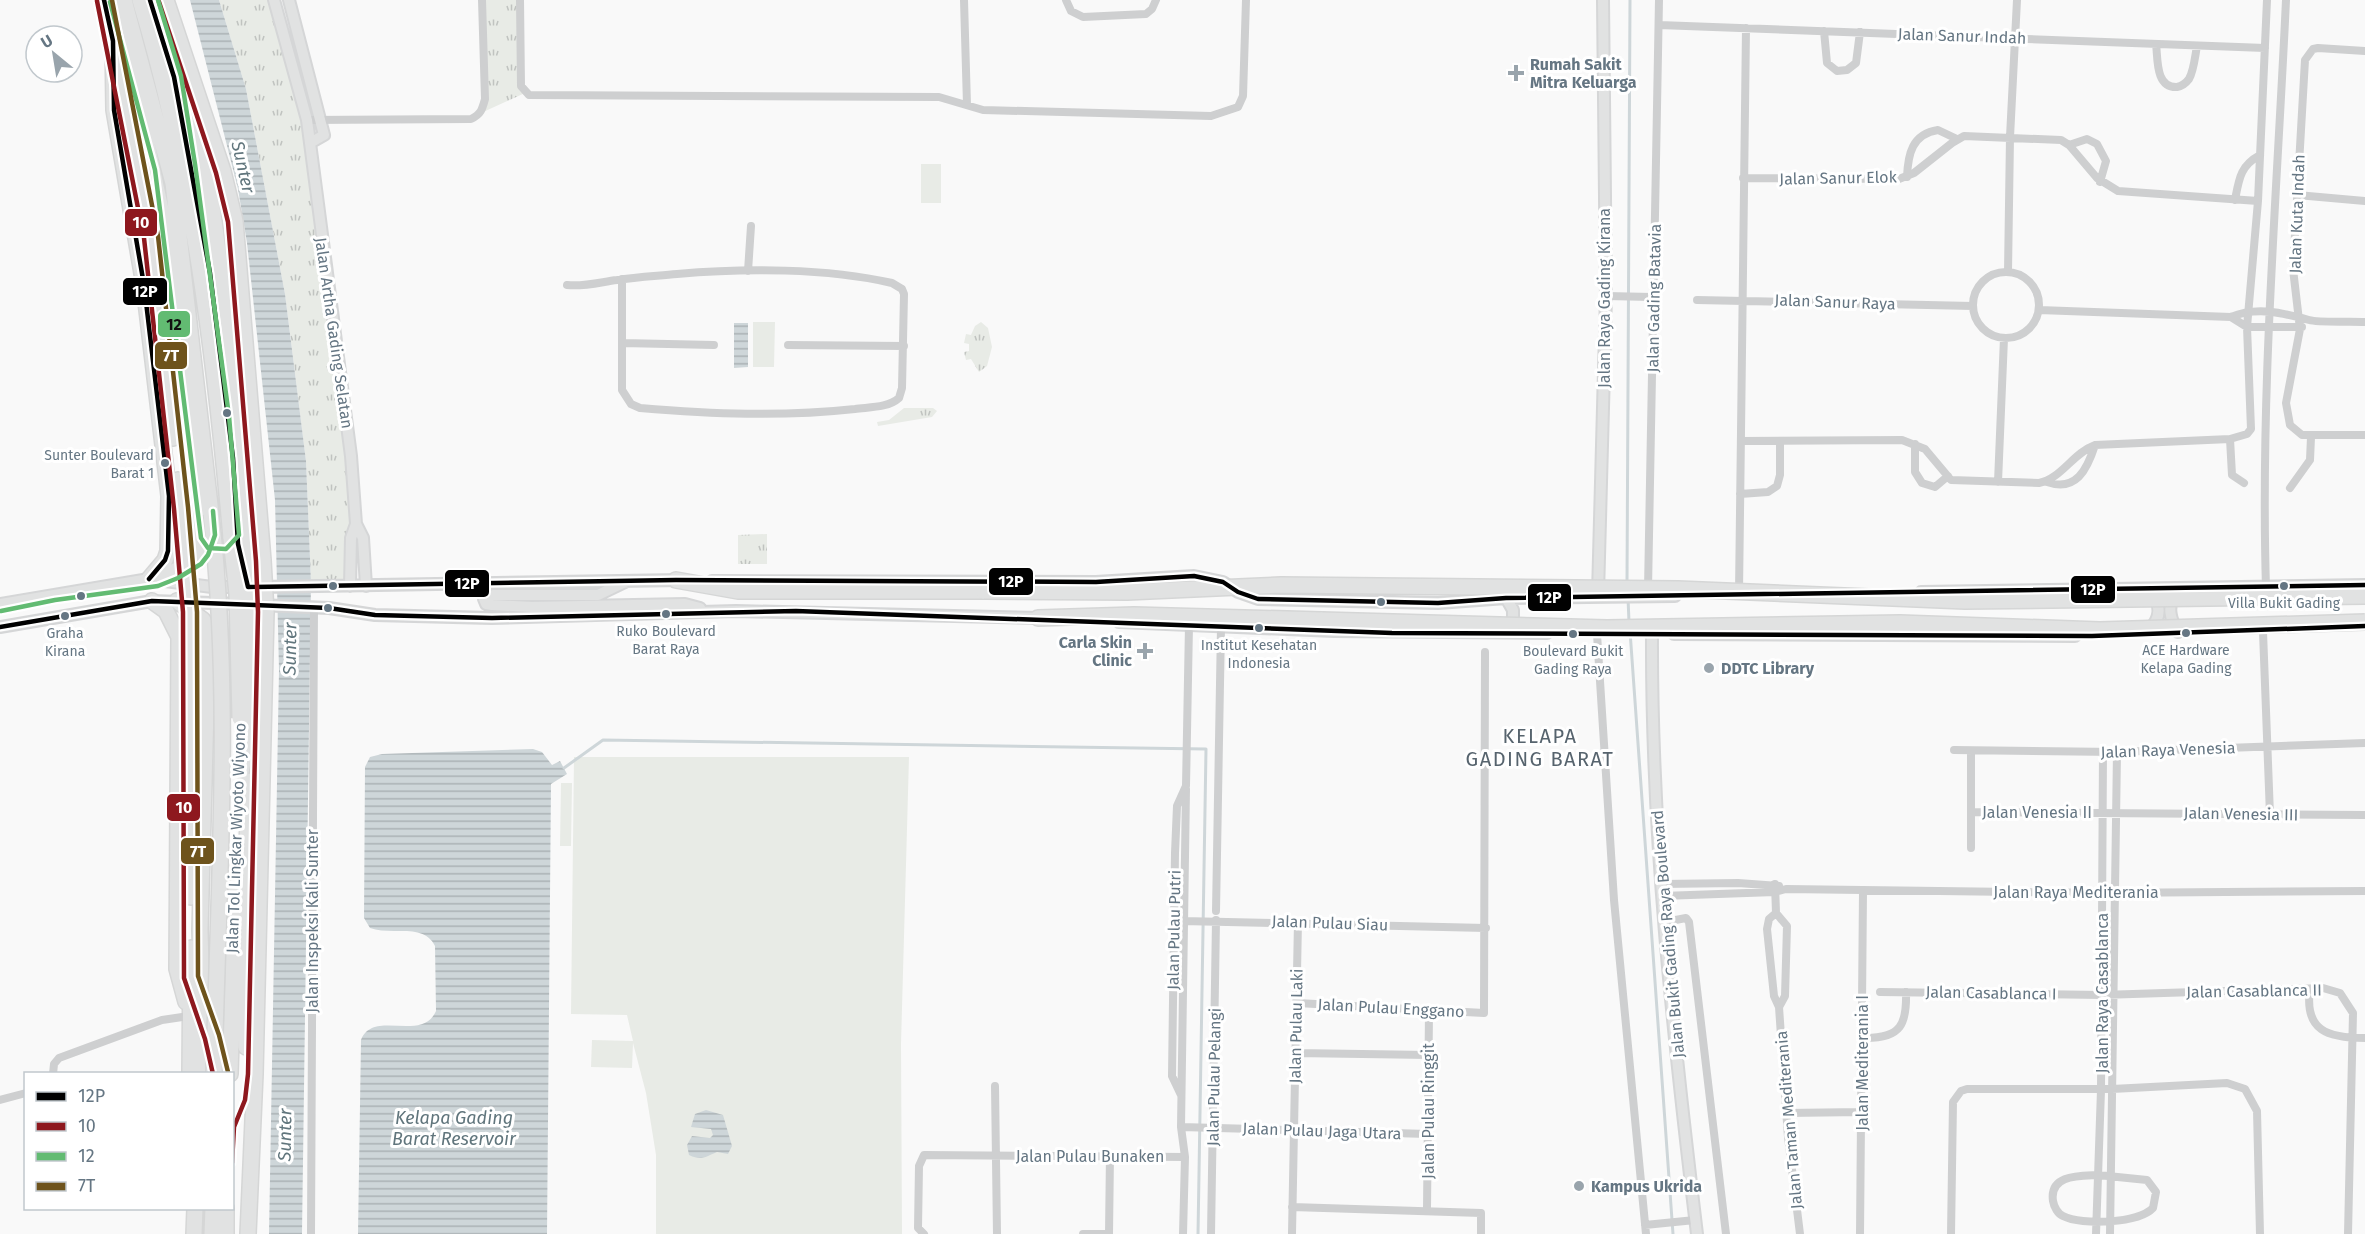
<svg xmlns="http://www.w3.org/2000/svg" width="2365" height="1234" font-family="'Fira Sans',sans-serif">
  <defs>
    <pattern id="grass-tufts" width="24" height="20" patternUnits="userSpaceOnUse" patternTransform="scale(1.5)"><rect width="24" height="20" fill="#e8ebe6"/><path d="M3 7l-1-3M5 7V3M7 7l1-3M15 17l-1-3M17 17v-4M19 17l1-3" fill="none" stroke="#c0c3c0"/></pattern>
    <pattern id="water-rules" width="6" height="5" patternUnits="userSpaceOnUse" patternTransform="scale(1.5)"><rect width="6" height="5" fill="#ced6d9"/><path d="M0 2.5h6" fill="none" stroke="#abb2b5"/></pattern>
  </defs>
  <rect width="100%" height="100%" fill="#f9f9f9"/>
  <path fill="url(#grass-tufts)" d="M219 0H274L307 120 356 524 350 586 311 582 306 461 285 294 246 89Z
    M482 0H520L525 93 481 113Z
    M981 322 988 328 992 347 987 366 979 372 971 359 966 360 964 352 969 351V344L964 343 966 334 971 335 975 326Z
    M904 408H933L937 411 932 417 878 426 877 422 889 420Z
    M767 534V564H738V535Z"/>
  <path fill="#e8ebe6" d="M921 164H941V203H921Z
    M753 322H775L774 367H753Z
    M574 757H909L901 1044 902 1234H656V1155L646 1093 633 1043 632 1068 591 1067 592 1040 633 1041 627 1015 571 1014Z
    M561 783H572L571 846H560Z"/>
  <path fill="url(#water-rules)" d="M190 0H219L246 89 285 294 306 461 311 582 302 1234H269L279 670 275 500 247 243 238 189Z
    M734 323H748V367L734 368Z
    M533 749 542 752 552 765 560 761 567 774 551 784 547 1234H358L361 1040C373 1009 422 1043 436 1011L435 946C424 922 391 936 370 928L364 918 365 767 370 757 382 754Z
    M706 1110 723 1115 732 1146 728 1154 717 1152C705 1157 702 1161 689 1155L687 1145 692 1136 710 1138 713 1135 711 1129 691 1127 695 1114Z"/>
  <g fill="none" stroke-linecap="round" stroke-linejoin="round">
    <path stroke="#ced6d9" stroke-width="3" d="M1627 583 1630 0
      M1628 598 1629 622
      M1630 631 1673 1234
      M564 768 603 740 1206 749 1198 1234"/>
    <g stroke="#d5d6d7" stroke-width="14">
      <path id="secondary" d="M274 0 307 120 351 456 356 524 363 538 366 586
        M289 0 324 135 310 143
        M712 581 1096 582 1194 576 1223 582 1238 592 1258 599 1438 603 1506 598 1675 596
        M625 582 598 595H493L484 599 486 604 492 605 532 607 685 604 700 608
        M350 586 351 538 356 524
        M259 587 681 580
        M1921 592 2365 585
        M2175 593C2167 607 2170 619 2178 632
        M1598 594 1606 296 1603 0
        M1506 598 1513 610V630
        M0 604 149 579 212 587H240
        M259 605 329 608 375 615 492 618 736 611 1043 618
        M1119 622 1334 631 1547 633
        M0 627 152 601 243 604
        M2149 630C2160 619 2162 607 2152 594
        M1652 633C1651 834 1673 1035 1697 1234
        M1674 634 2075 636"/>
    </g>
    <g stroke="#d5d6d6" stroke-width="18">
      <path id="highway" d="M105 0 111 9 146 139 166 233 203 541C200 564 175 571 156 579
        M124 0 173 183 211 514
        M140 0C193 174 215 357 231 538
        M166 0 223 171 235 221 263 560
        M158 25 208 177 218 251 245 507
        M113 41 114 110 144 285 169 496 168 551 165 560 149 579
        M121 79 151 237 173 438
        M204 240 212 290
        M178 480 181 516
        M676 580 738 591H984
        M152 601 166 611 179 637 177 969 186 1002
        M177 601 203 620 208 636 200 930 204 1074
        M190 612 191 897
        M1038 618 1134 615 1322 620
        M246 1047 248 756
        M190 1074 191 948
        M230 1074 236 877
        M194 1234 195 1208
        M212 1234 213 1208
        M226 1234V1208
        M248 1234 255 1074 266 612"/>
    </g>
    <path stroke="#cecfd0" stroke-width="8" d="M520 0 521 86 529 95 939 97 983 110 1211 116 1238 107 1243 96 1246 0
      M964 0 967 105
      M1066 0 1071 11 1083 17 1146 14 1152 9 1156 0
      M1659 25 2265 48
      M1824 31 1827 63 1837 71 1847 70 1856 63 1860 32
      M2156 44C2158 58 2155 88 2177 87 2182 86 2186 83 2189 79 2194 70 2195 56 2197 46
      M2365 51 2318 48 2313 49 2305 60 2293 269 2300 329 2286 403 2290 425 2302 435H2365
      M307 120 471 119C481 114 482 110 485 99L482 0
      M2069 145 2087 139 2097 144 2106 161 2100 182
      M1907 177C1908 154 1912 134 1938 130L1957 139
      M1743 178 1899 179 1914 173 1952 143 1964 136 2061 140 2069 145 2097 178 2118 191 2258 201
      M2297 195 2365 201
      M2235 200C2239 179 2240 166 2260 155
      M748 271 751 226
      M2008 272 2010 137 2017 0
      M1973 305a33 33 0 1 1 66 0a33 33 0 1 1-66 0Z
      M567 285C584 287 601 282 617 280 637 277 657 276 677 274 745 268 826 268 892 283L902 289 904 294 902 388 899 398C888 408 869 407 855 409 782 417 712 414 640 408L631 404 622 390V279
      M1606 296 1652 297
      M1697 300 1973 306
      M2039 310 2231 317C2257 306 2283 313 2309 320 2320 323 2351 321 2365 322
      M2231 317 2247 327H2302
      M622 343 714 345
      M788 345 904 346
      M2230 439 2232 475 2244 483
      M1741 441 1902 440 1925 449 1951 480 2039 483C2061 479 2073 453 2095 445L2230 439 2247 434 2251 429 2247 327 2258 201 2267 0
      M1915 444V472L1922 483 1935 487 1948 476
      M1998 482 2004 338
      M2047 482C2076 492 2087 470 2095 445
      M2290 488 2310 460 2311 437
      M1740 494 1768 492 1777 486 1780 475V441
      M2266 588C2260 392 2277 195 2286 0
      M1648 589 1659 0
      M1739 593 1746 28
      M2263 632 2270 815
      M1597 634 1614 900 1646 1234
      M1954 750 2117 752 2365 743
      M1971 812 2365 815
      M1971 848V751
      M1661 884 1738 883 1779 886
      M1775 884 1776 913 1787 926 1785 996 1779 1007
      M1662 896 1775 892 1786 889 2101 893 2365 891
      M1216 911 1221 627
      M1776 913 1769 919 1767 929 1774 996 1779 1007 1788 1137 1800 1234
      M1182 921 1486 928
      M1665 922 1686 918 1689 922 1726 1234
      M2310 989C2304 1031 2328 1038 2365 1038
      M1880 992 2102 995 2323 988 2340 993 2353 1013 2348 1234
      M1297 1003 1484 1013 1485 652
      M1866 1038C1901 1038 1907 1024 1906 992
      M1295 1053 1429 1055
      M53 1074 54 1064 59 1058 162 1020 189 1016
      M995 1086 997 1234
      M1181 1095 1172 1076 1175 853 1177 806 1186 786 1189 625
      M0 1100 26 1093
      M1786 1113 1862 1112
      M1181 1127 1428 1134
      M2098 1175 2147 1180 2156 1192 2153 1208C2139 1223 2082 1226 2063 1216 2058 1214 2054 1207 2053 1201 2049 1174 2081 1176 2098 1175Z
      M1292 1207 1481 1213V1234
      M1427 1210 1429 1012
      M1645 1225 1695 1220
      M311 1234 314 607
      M924 1234 918 1228 919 1166 924 1155 1185 1157
      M1083 1234H1109
      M1109 1234 1110 1154
      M1183 1234 1185 1157 1181 1127 1186 789
      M1211 1234 1216 920
      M1292 1234 1298 921
      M1860 1234 1863 891
      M1951 1234 1953 1102 1961 1091 1967 1089H2112L2227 1083 2245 1089 2257 1111 2260 1234
      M2096 1234 2101 1090 2103 752
      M2110 1234 2117 752"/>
    <use href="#secondary" stroke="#e1e2e2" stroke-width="10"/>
    <use href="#highway" stroke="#e1e2e2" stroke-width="15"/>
    <g stroke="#d5d6d6" stroke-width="18" stroke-linecap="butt">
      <path id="highway-bridge" d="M211 514C232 700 218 887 214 1074
        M181 516 190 612
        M231 538 237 594 240 718
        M263 560 266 612
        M984 591 1127 592 1281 585 1678 589 1965 601 2365 596
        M1322 620 1607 628 1900 623 2100 630 2365 622
        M241 772C259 688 252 593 245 507"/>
    </g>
    <use href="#highway-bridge" stroke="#e1e2e2" stroke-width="15"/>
    <g stroke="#fff" stroke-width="9">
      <path id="bus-1" d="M104 0 113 41 114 110 144 285 169 496 168 551 165 560 149 579
        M150 0 174 77 210 273 233 458 238 544 248 587 676 580 1096 582 1194 576 1223 582 1238 592 1258 599 1438 603 1506 598 2365 585
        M0 627 152 601 329 608 375 615 492 618 796 611 1392 633 2092 636 2365 626"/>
    </g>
    <g stroke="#fff" stroke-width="9">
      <path id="bus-2" d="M97 1 144 238 174 509 183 612 184 978 205 1039 213 1074
        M159 2 216 173 228 222 256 561 258 612 248 1074 245 1100 234 1127 232 1163"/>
    </g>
    <g stroke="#fff" stroke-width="9">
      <path id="bus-3" d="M110 2 155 170 201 538 208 548 226 549 239 535 229 416 195 164 181 76 158 0
        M1 611 55 600 158 586 178 578 201 564 208 555 215 535 213 511"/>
    </g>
    <g stroke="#fff" stroke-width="9">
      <path id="bus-4" d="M112 0 158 236 188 507 197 612 198 976 219 1035 228 1072"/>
    </g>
    <use href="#bus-1" stroke="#010101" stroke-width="4.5"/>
    <use href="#bus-2" stroke="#8e181e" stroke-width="4.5"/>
    <use href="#bus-3" stroke="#62bb72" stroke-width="4.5"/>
    <use href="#bus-4" stroke="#6e531c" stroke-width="4.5"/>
  </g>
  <g fill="#99a4ac" stroke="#fff" stroke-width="2">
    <path d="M1513 64h6v6h6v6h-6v6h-6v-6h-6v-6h6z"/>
    <path d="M1142 642h6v6h6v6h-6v6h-6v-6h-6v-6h6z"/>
    <circle cx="1709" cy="668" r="6"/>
    <circle cx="1579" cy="1186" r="6"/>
  </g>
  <g fill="#657683" stroke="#fff" stroke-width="2">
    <circle cx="227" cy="413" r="5"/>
    <circle cx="165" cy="463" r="5"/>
    <circle cx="333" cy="586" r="5"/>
    <circle cx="2284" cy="586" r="5"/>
    <circle cx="81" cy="596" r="5"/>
    <circle cx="1381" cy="602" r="5"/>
    <circle cx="328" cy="608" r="5"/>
    <circle cx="666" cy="614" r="5"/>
    <circle cx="65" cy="616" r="5"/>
    <circle cx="1259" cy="628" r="5"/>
    <circle cx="2186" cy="633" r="5"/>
    <circle cx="1573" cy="634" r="5"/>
  </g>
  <g text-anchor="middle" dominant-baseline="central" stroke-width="6" stroke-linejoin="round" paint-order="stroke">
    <g font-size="14" fill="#657683" stroke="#fff">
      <text x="154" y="455" text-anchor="end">Sunter Boulevard<tspan x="154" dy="18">Barat 1</tspan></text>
      <text x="2284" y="603">Villa Bukit Gading</text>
      <text x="666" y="631">Ruko Boulevard<tspan x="666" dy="18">Barat Raya</tspan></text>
      <text x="65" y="633">Graha<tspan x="65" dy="18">Kirana</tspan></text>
      <text x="1259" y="645">Institut Kesehatan<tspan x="1259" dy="18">Indonesia</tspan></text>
      <text x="2186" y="650">ACE Hardware<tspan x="2186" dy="18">Kelapa Gading</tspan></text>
      <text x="1573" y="651">Boulevard Bukit<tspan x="1573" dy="18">Gading Raya</tspan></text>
    </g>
    <g font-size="16" fill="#657683" stroke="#fff">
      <text transform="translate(1962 36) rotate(2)">Jalan Sanur Indah</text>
      <text transform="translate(1838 178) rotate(-1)">Jalan Sanur Elok</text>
      <text transform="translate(2297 214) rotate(-88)">Jalan Kuta Indah</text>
      <text transform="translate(1604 298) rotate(-90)">Jalan Raya Gading Kirana</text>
      <text transform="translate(1654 298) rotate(-89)">Jalan Gading Batavia</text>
      <text transform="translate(1835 302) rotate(2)">Jalan Sanur Raya</text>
      <text transform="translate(334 333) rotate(82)">Jalan Artha Gading Selatan</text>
      <text transform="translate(2168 750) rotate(-2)">Jalan Raya Venesia</text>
      <text x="2037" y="812">Jalan Venesia II</text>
      <text transform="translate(2241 814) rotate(1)">Jalan Venesia III</text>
      <text transform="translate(236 838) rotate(-88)">Jalan Tol Lingkar Wiyoto Wiyono</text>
      <text x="2076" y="892">Jalan Raya Mediterania</text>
      <text transform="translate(312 921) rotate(-90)">Jalan Inspeksi Kali Sunter</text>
      <text transform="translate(1330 923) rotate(2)">Jalan Pulau Siau</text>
      <text transform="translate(1174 930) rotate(-89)">Jalan Pulau Putri</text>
      <text transform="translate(1668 934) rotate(-95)">Jalan Bukit Gading Raya Boulevard</text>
      <text transform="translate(2254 991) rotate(-1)">Jalan Casablanca II</text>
      <text transform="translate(1991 993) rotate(1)">Jalan Casablanca I</text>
      <text transform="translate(2102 993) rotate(-90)">Jalan Raya Casablanca</text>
      <text transform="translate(1391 1008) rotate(3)">Jalan Pulau Enggano</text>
      <text transform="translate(1296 1026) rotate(-89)">Jalan Pulau Laki</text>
      <text transform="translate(1862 1063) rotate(-90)">Jalan Mediterania I</text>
      <text transform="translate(1214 1077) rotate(-89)">Jalan Pulau Pelangi</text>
      <text transform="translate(1428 1111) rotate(-90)">Jalan Pulau Ringgit</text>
      <text transform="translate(1789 1120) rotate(-95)">Jalan Taman Mediterania</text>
      <text transform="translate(1322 1131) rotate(2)">Jalan Pulau Jaga Utara</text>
      <text x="1090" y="1156">Jalan Pulau Bunaken</text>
    </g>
    <g font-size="16" font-weight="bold" fill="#657683" stroke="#fff" text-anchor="start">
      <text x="1530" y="64">Rumah Sakit<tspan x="1530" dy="18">Mitra Keluarga</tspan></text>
      <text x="1132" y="642" text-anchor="end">Carla Skin<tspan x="1132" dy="18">Clinic</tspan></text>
      <text x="1721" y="668">DDTC Library</text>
      <text x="1591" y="1186">Kampus Ukrida</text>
    </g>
    <g font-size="18" font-style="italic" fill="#60757c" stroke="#fff">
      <text transform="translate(243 167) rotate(77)">Sunter</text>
      <text transform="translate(290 649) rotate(-89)">Sunter</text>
      <text x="454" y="1118">Kelapa Gading<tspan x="454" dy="21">Barat Reservoir</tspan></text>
      <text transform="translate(285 1135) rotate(-89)">Sunter</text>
    </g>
    <g font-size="20" letter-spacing="1.5" fill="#57646e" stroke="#fff">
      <text x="1540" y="736">KELAPA<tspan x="1540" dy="23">GADING BARAT</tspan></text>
    </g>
  </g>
  <g stroke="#fff" stroke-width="2">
    <rect x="124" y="208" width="34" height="29" rx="6" fill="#8e181e"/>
    <rect x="122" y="277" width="46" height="29" rx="6" fill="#010101"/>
    <rect x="157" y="310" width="34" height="28" rx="6" fill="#62bb72"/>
    <rect x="154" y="341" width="34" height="29" rx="6" fill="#6e531c"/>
    <rect x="988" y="567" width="46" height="29" rx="6" fill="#010101"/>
    <rect x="444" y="569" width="46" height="29" rx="6" fill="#010101"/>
    <rect x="2070" y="575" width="46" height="29" rx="6" fill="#010101"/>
    <rect x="1527" y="583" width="45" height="29" rx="6" fill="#010101"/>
    <rect x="166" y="793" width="35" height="29" rx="6" fill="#8e181e"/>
    <rect x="180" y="837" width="35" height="28" rx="6" fill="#6e531c"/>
  </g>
  <g font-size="16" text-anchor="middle" font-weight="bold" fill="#fff">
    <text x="141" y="228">10</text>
    <text x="145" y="297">12P</text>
    <text x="171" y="361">7T</text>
    <text x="1011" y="587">12P</text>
    <text x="467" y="589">12P</text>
    <text x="2093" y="595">12P</text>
    <text x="1549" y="603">12P</text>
    <text x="184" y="813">10</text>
    <text x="198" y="857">7T</text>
  </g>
  <g font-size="16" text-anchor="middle" font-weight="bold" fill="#111">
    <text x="174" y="330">12</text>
  </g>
  <rect x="24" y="1072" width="210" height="138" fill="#ffffff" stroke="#c1c8cd" stroke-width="1.5"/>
  <rect x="36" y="1092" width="30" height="9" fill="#010101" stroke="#c1c8cd" stroke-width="1.5"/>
  <text x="78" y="1102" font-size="18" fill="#657683">12P</text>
  <rect x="36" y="1122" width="30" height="9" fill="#8e181e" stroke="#c1c8cd" stroke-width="1.5"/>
  <text x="78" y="1132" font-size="18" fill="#657683">10</text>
  <rect x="36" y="1152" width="30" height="9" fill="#62bb72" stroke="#c1c8cd" stroke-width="1.5"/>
  <text x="78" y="1162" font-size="18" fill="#657683">12</text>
  <rect x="36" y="1182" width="30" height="9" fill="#6e531c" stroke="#c1c8cd" stroke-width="1.5"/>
  <text x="78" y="1192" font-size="18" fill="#657683">7T</text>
  <g transform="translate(54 54) rotate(330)"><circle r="28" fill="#ffffff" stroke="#c1c8cd" stroke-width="1.5"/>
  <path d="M0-4.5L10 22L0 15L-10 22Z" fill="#99a4ac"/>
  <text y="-9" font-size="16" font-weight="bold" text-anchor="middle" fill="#657683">U</text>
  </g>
</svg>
